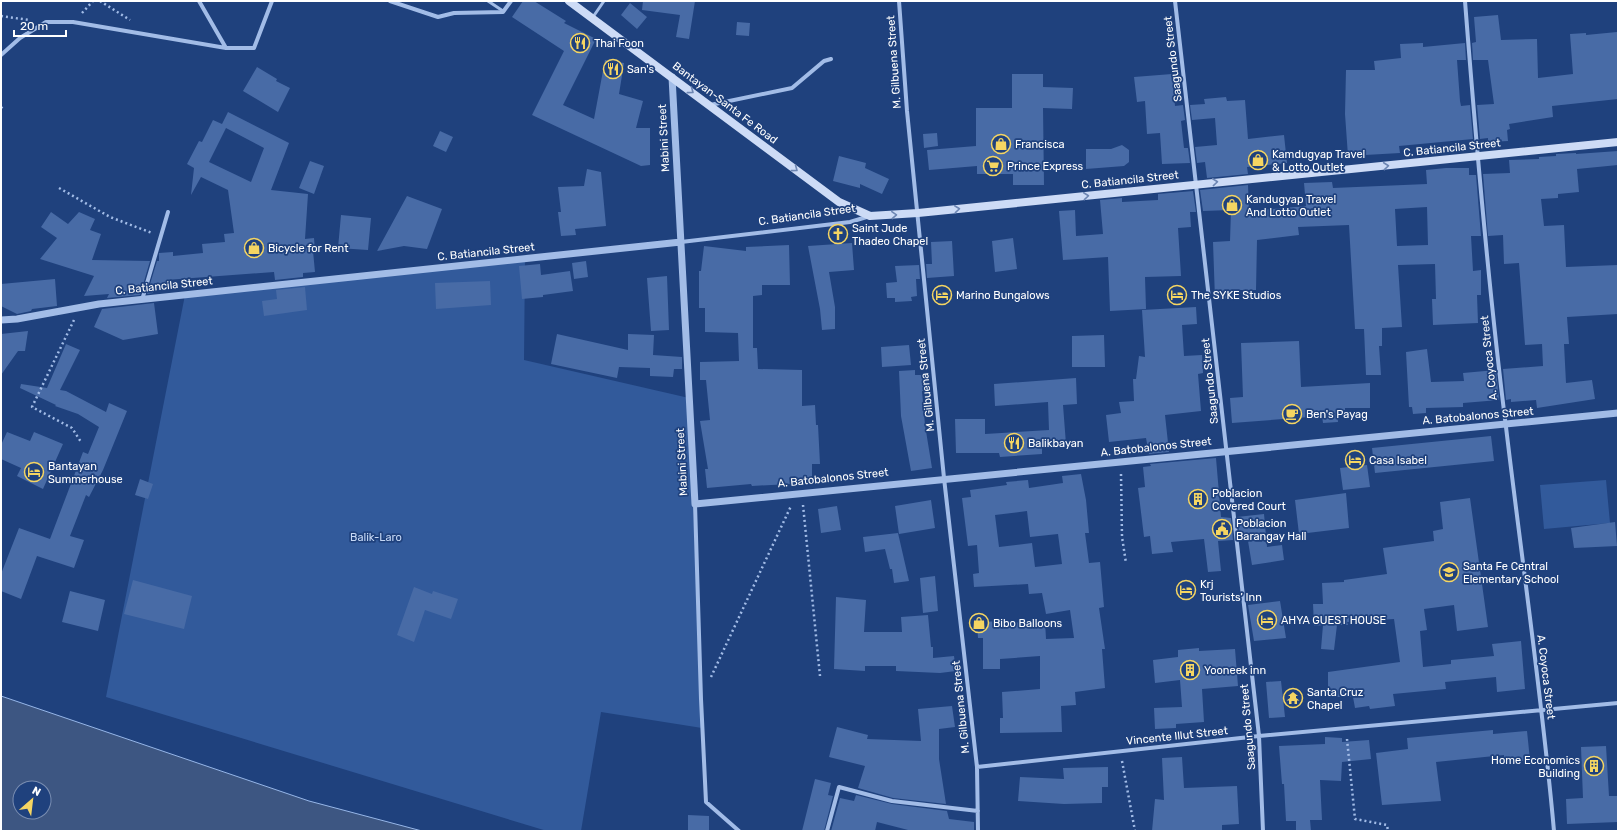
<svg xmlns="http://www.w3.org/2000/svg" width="1619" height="832" font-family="Rubik,sans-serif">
  <rect width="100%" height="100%" fill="#1f417d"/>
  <path fill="#325a9b" d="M525 258 524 360 689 398 702 728 601 712 581 831H547L106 697 185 295Z
    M1606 480 1610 523 1544 529 1540 485Z"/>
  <path fill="#3d5682" stroke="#96b6e8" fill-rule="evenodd" d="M1 696 309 801 422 831H1ZM20 788H44V812H20Z"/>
  <path fill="#486ba6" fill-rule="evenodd" d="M523 1H534L566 21 564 23 596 39 563 105 594 119 605 60 624 63 619 94 643 101 636 128H650V165L641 166 532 115 564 51 512 17Z
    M643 1H695L689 39 676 37 680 15 642 10Z
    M630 3 647 17 637 29 621 15Z
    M1498 15 1501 40 1537 39 1538 78 1573 74 1570 34 1586 33V35L1617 32 1618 99 1552 106 1553 117 1509 124 1510 129 1507 130 1508 141 1488 142V138L1480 139 1477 105 1494 104 1488 60H1473L1472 43 1476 42 1474 17Z
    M737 22 750 23 749 36 736 35Z
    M1423 43V47L1465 43 1466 60H1457L1460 101 1461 106 1470 105 1473 139 1399 146 1400 153 1348 156 1345 114 1346 70H1375L1374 61 1401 58 1400 44Z
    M257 67 277 79 276 81 290 88 278 112 243 91Z
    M1012 74H1043V87L1073 88 1072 109 1043 108 1044 185H1013V174H977V166L929 170 927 150 976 146V108H1012Z
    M1172 74 1175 106 1183 105 1185 120 1181 121 1184 148H1188L1190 163 1162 164 1160 133 1147 134 1145 101 1137 102 1134 77Z
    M1226 97 1227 101 1245 100 1248 139 1284 135 1287 163 1247 167 1248 174 1207 178 1205 162 1197 163 1195 147 1217 145 1215 118 1192 120 1190 105 1205 104 1204 99Z
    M228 112 289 143 271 190 308 194 305 239 314 238 315 251H313L315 272 303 273V277L275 280 274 272 166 280V286L153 288V293L147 294 157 261H159V253L173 252V256L203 253 202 244 225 242 224 234 234 233 228 190 201 177 191 195 194 168 187 164 199 141 202 142 213 120 222 124ZM226 128 264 148 251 182 209 162Z
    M440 131 453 137 446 152 433 146Z
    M937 133 938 146 924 148 923 134Z
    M1122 145 1129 150V162L1124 166 1086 169V149H1111Z
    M1618 151V165L1577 169 1579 192 1558 194V198L1541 199 1544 226 1564 225 1566 267 1618 265V314L1567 317 1569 344H1564L1566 383 1592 380 1595 399 1537 408 1536 400 1511 402V399L1506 400 1503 369 1543 366 1542 344 1525 345 1519 263 1504 264 1503 235 1488 236 1483 174 1510 173 1509 160 1539 159V157L1556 156V154L1576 153V154Z
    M839 156 866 163 865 168 889 179 882 194 860 184V188L833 181Z
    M310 161 324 166 314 194 299 188Z
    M1446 168H1469V175H1476L1481 236H1471L1473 271 1481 270V295H1477L1478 323 1433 325 1432 299H1436L1435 264 1398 265 1402 327 1382 328V346H1379L1381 375H1366L1364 329H1355L1349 225 1298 227 1299 235 1257 240 1256 290H1237V298L1215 299 1213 242 1230 241 1231 210 1203 211 1200 190 1248 185 1249 211 1306 206 1304 183 1332 182 1333 188 1427 184 1426 170ZM1427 207 1428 245 1397 246 1395 209Z
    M587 169 601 172 606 226 575 229 576 235 561 236 558 212H561L558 187 584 186Z
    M1193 191 1196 212H1190L1191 227 1178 228 1181 276 1145 277 1146 309 1110 311 1108 257 1063 260 1059 211 1075 210 1076 236 1103 234 1100 200 1122 198V202L1158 200V194Z
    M407 196 442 209 427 249 404 246 377 251Z
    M51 212 68 224 79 212 95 219 90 230 101 234 92 260 150 261 140 295 107 298 109 294 84 296 94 276 40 259 57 238 41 227Z
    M341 215 371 218 368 250 338 248Z
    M1013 238 1017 269 995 272 992 241Z
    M952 241 954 276 927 278 926 264H932L931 242Z
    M852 243 854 270 829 272 835 307V329L822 330 820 309 808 246Z
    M789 245 790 285H762V295L753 296V348H757L758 369 802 370V406L815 405 816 425H818L820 464H812V478L790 479V484L752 486 751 484 707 488 705 469H708L700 421 710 420 706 380H700V362L739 361 738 333 705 332V308H699V271H701L704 246 746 251V247Z
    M586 261 588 277 574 279 572 263Z
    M540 264 541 275 570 271 573 291 543 295V297L522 299 519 266Z
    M919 265 920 279H916L917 296 911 297 912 301 895 302V298H887L886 283 897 282 895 266Z
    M667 276 669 330 651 331 647 278Z
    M55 279 57 306 32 309 31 311 17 314 1 306V284Z
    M490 281 491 305 436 309 435 283Z
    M305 287 307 310 264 316 262 301 277 299 276 290Z
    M154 303 158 334 123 340 94 327 102 309Z
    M1196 307 1197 324 1182 325 1184 356 1202 355 1203 373 1198 374 1201 411 1165 415 1169 452 1149 454 1146 438 1109 442 1106 415 1121 413 1119 402 1134 401 1133 379H1136L1139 356 1145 357 1142 310Z
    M28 331 25 351H18L1 375V334Z
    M557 334 628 350V334L654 335 653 355 682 357V369H674L673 377 650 376V368L619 367 617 378 551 364Z
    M1104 335 1105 367H1072V336Z
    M1299 341 1301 387 1370 383V408H1345V410L1337 411 1338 422 1323 423 1322 416 1232 423 1230 398 1243 397 1241 343Z
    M66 344 80 350 60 390 66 391 106 412 109 403 127 411 103 470 89 497 86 495 70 536 84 540 74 568 37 556 21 599 1 591V574L19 528 50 539 83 452 88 454 99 427 78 414 55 406 56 405 20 388 21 384 47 388Z
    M909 345 911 365 882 367 881 347Z
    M1427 349 1431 382 1464 381 1463 373 1496 370 1499 400 1463 403V407L1426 408V413L1413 414 1412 407H1409L1406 352Z
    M915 370V375H923L924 391H922L925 425 932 468 911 471 901 416 899 371Z
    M1076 378 1077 404 1063 405 1066 444 1042 445V454L1000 457 999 453H956L955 419H985V434L1049 430 1048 402 995 406 994 384Z
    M7 432 30 441 34 432 63 444 43 489 17 476 21 468 1 459V445Z
    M1491 436 1494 461 1375 473 1372 448Z
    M1216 458 1221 517 1231 518 1233 540 1218 541 1221 571 1208 572 1204 539 1171 542 1173 552 1152 554 1150 536 1144 537 1140 504 1138 488 1145 487 1143 467 1151 466 1150 464Z
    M1367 465 1370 487 1343 490 1340 468Z
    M1081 474 1086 500 1089 533H1085L1089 563 1100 562 1104 607 1099 608 1105 649H1102L1105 688 1075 692 1076 705 1061 706 1062 732 1000 733V718H1003L1002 692 1040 689V656L1000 659V669H983V638H978L977 622 1006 621 1007 623 1045 621 1046 639 1074 638 1070 610 1046 614 1042 593 1029 594 1028 584 974 587 973 574 979 573 977 545 968 546 962 498 971 497 970 490 1007 485 1006 482 1028 480 1029 488 1063 483 1062 476ZM1027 511 1030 537 1058 534 1062 564 1035 567 1032 543 999 547 995 515Z
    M140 479 153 484 148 499 135 495Z
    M1346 493 1349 528 1299 534 1295 500Z
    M1470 498 1488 627 1457 631 1454 605 1424 609 1427 630 1420 631 1423 667 1451 664V660L1494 656 1492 644 1521 641 1525 689 1497 692 1496 677 1445 682 1446 689 1393 694 1395 706 1370 709 1369 706 1355 708 1353 697H1328V672L1400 662 1394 619 1347 622 1348 625H1337L1334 650 1321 649 1323 625 1314 626 1313 604H1323L1322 583 1344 582V580L1387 574 1383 548 1434 541 1433 531 1443 529 1440 502Z
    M931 500 935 528 899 534 895 506Z
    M837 506 841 530 821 533 818 509Z
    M1264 514 1267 547 1282 545 1284 560 1252 565 1248 541 1247 539H1240L1237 517Z
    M1615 522 1617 546 1574 548 1571 528Z
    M898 533 909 581 894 583 892 569H890L885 549 865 552 863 537Z
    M935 576 938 611 923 613 920 578Z
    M133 580 192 596 184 629 124 614Z
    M414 587 432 594 433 591 458 599 451 619 425 610 414 642 397 635Z
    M70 591 105 600 98 631 62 622Z
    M836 597 866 600 864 632H902L901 617 928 615 931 647H933V658L954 656 956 671 940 673 896 671V666H865V671L834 669Z
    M1280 601 1286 638 1254 641 1248 605Z
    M1199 648V651L1235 649 1238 686 1202 689 1204 722 1176 724V728L1155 729 1154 708 1182 707 1180 680 1155 683 1153 660 1178 657V650Z
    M1281 681 1285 717 1269 718 1266 682Z
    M952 706 955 727 939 729V759L946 804 893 798 858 788 865 766 829 757 837 727 868 735 867 739 921 741 918 709Z
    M1493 730V734L1527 731 1530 760 1504 763V755L1436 762 1441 801 1382 805 1376 753 1408 749 1407 738Z
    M1325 737 1342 738V742L1369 740 1371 759 1342 762 1341 781 1320 780 1322 820H1310L1311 831H1296V821H1286L1284 784H1282L1279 746 1325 744Z
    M1606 746 1609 796H1618V822L1567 824 1566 799 1583 798 1581 747Z
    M1182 757 1184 788 1237 786 1239 824 1222 825V831H1152L1155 799 1164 800 1162 758Z
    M1108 767V787H1102V803L1064 804 1018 801 1020 777 1064 779 1063 768Z
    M815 779 831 783 828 795 833 796 824 831H802Z
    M856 795 892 804 947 811 949 819 974 822V831H912L877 822 875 831H831L840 798 854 801Z
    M688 815 709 816V831H688Z"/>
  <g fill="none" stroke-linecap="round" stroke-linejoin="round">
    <path stroke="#a2bce7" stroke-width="2.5" stroke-dasharray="2 3" stroke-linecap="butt" d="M100 1 130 20
      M82 13 93 1
      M1 16 29 20
      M1 108 3 106
      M59 188 110 217 152 233
      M74 320 32 407 72 428 81 442
      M1121 474 1122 537 1126 563
      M803 505 820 676
      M711 677 791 506
      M1347 739 1355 819 1387 825 1388 831
      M1122 761 1135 831"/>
    <path stroke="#a2bce7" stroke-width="3" d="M488 1 503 11
      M593 17 604 1"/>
    <path stroke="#a2bce7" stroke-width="4" d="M199 1 226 48
      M390 1 438 17 454 13 503 12 511 1
      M899 1 907 111 944 478 977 767 978 831
      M1175 1 1259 736 1263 831
      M1465 1C1476 143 1488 285 1506 427 1522 562 1542 696 1554 831
      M1 55 20 38 46 22H73L226 48H254L272 1
      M710 105 792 88 824 61 831 59
      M681 242 850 222 870 216
      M142 300 168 212
      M695 504 701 699 706 802 739 831
      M977 767 1259 736 1618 703
      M827 831 839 787 892 801 978 811"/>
    <path stroke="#a2bce7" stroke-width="7" d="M672 77 695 504 1618 413
      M1 320 17 319 99 304 681 242"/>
    <path stroke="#cddbf6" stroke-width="8" d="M569 1 839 202 870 216 918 213 1618 142"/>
  </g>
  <defs><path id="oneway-chevron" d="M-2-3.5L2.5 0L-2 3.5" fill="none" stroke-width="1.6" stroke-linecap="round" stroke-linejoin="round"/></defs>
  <g stroke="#6d86b3">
    <use href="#oneway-chevron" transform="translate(691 91) rotate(37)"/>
    <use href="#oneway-chevron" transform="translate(1386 166) rotate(-6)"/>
    <use href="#oneway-chevron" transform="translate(795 169) rotate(37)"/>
    <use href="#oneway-chevron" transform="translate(1215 182) rotate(-6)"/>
    <use href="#oneway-chevron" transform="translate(1086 196) rotate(-6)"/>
    <use href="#oneway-chevron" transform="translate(957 209) rotate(-6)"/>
    <use href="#oneway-chevron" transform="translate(894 215) rotate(-3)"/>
  </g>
  <defs>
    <g id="restaurant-ring" transform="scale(1)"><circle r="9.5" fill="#1f417d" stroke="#f5d562" stroke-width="1.5"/><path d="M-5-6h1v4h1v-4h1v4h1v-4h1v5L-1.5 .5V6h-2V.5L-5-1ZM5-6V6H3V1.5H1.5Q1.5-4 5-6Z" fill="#f5d562"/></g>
    <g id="shop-ring" transform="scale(1)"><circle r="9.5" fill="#1f417d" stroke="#f5d562" stroke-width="1.5"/><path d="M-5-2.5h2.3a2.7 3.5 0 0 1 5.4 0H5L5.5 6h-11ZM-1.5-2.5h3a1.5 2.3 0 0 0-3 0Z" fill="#f5d562"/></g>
    <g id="supermarket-ring" transform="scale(1)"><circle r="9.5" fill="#1f417d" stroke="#f5d562" stroke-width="1.5"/><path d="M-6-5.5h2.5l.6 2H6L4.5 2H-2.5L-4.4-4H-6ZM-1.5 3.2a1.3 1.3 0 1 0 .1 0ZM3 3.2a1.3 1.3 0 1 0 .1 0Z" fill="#f5d562"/></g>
    <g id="church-ring" transform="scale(1)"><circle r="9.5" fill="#1f417d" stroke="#f5d562" stroke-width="1.5"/><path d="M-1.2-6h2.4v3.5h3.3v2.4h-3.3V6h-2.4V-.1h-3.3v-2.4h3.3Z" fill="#f5d562"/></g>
    <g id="hotel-ring" transform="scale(1)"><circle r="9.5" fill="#1f417d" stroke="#f5d562" stroke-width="1.5"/><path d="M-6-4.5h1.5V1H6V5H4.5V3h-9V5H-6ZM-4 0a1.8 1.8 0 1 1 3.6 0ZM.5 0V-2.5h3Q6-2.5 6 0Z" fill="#f5d562"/></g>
    <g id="cafe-ring" transform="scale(1)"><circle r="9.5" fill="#1f417d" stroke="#f5d562" stroke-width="1.5"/><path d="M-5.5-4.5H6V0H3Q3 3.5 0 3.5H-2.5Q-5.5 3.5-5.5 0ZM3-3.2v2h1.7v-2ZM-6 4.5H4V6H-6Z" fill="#f5d562"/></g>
    <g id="building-ring" transform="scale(1)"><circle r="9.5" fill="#1f417d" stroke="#f5d562" stroke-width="1.5"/><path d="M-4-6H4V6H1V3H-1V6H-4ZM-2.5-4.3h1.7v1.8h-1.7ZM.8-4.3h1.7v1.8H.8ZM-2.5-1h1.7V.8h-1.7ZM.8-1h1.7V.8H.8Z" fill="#f5d562"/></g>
    <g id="civic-ring" transform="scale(1)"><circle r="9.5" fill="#1f417d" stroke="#f5d562" stroke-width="1.5"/><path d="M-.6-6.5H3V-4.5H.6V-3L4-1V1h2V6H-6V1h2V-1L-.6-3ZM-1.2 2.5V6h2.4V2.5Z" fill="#f5d562"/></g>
    <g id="school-ring" transform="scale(1)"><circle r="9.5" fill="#1f417d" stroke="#f5d562" stroke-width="1.5"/><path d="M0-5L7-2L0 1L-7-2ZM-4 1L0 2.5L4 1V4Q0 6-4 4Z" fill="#f5d562"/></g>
    <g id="temple-ring" transform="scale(1)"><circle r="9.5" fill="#1f417d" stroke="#f5d562" stroke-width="1.5"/><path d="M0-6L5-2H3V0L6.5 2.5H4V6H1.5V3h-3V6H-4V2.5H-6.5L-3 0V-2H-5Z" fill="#f5d562"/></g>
  </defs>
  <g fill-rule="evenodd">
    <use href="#restaurant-ring" x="580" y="43"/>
    <use href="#restaurant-ring" x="613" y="69"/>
    <use href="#shop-ring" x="1001" y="144"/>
    <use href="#shop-ring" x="1258" y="160"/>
    <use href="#supermarket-ring" x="993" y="166"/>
    <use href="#shop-ring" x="1232" y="205"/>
    <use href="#church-ring" x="838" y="234"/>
    <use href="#shop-ring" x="254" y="248"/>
    <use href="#hotel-ring" x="942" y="295"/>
    <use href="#hotel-ring" x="1177" y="295"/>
    <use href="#cafe-ring" x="1292" y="414"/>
    <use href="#restaurant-ring" x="1014" y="443"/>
    <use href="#hotel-ring" x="1355" y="460"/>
    <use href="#hotel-ring" x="34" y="472"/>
    <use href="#building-ring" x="1198" y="499"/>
    <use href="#civic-ring" x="1222" y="529"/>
    <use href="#school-ring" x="1449" y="572"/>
    <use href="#hotel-ring" x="1186" y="590"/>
    <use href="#hotel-ring" x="1267" y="620"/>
    <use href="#shop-ring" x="979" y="623"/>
    <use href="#building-ring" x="1190" y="670"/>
    <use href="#temple-ring" x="1293" y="698"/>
    <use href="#building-ring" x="1594" y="766"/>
  </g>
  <g text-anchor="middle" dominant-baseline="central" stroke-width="3.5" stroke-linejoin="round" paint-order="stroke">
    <g font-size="11" fill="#fff" stroke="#1f417d" text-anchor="start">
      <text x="594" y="43">Thai Foon</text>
      <text x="627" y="69">San's</text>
      <text x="1015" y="144">Francisca</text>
      <text x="1272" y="154">Kamdugyap Travel<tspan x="1272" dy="13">&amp; Lotto Outlet</tspan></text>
      <text x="1007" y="166">Prince Express</text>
      <text x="1246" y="199">Kandugyap Travel<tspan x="1246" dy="13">And Lotto Outlet</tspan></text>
      <text x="852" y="228">Saint Jude<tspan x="852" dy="13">Thadeo Chapel</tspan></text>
      <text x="268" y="248">Bicycle for Rent</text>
      <text x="956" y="295">Marino Bungalows</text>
      <text x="1191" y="295">The SYKE Studios</text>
      <text x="1306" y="414">Ben's Payag</text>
      <text x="1028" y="443">Balikbayan</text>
      <text x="1369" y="460">Casa Isabel</text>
      <text x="48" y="466">Bantayan<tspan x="48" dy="13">Summerhouse</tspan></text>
      <text x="1212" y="493">Poblacion<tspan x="1212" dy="13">Covered Court</tspan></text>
      <text x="1236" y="523">Poblacion<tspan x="1236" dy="13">Barangay Hall</tspan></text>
      <text x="1463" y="566">Santa Fe Central<tspan x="1463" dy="13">Elementary School</tspan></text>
      <text x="1200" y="584">Krj<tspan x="1200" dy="13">Tourists’ Inn</tspan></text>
      <text x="1281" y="620">AHYA GUEST HOUSE</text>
      <text x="993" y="623">Bibo Balloons</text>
      <text x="1204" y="670">Yooneek inn</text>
      <text x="1307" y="692">Santa Cruz<tspan x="1307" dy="13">Chapel</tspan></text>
      <text x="1580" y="760" text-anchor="end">Home Economics<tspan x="1580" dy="13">Building</tspan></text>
    </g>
    <g font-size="11" fill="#fff" stroke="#1f417d">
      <text transform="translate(1173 59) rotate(-97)">Saagundo Street</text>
      <text transform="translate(894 62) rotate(-94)">M. Gilbuena Street</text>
      <text transform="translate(725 103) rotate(37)">Bantayan-Santa Fe Road</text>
      <text transform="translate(664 138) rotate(-93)">Mabini Street</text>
      <text transform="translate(1452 148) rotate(-6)">C. Batiancila Street</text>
      <text transform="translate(1130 180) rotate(-6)">C. Batiancila Street</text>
      <text transform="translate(807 215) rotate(-8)">C. Batiancila Street</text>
      <text transform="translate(486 252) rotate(-6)">C. Batiancila Street</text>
      <text transform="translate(164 286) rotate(-6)">C. Batiancila Street</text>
      <text transform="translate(1489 358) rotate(-96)">A. Coyoca Street</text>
      <text transform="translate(1210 381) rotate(-96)">Saagundo Street</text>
      <text transform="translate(926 385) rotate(-96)">M. Gilbuena Street</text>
      <text transform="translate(1478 416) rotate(-5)">A. Batobalonos Street</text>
      <text transform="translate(1156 447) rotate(-6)">A. Batobalonos Street</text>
      <text transform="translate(682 462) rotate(-93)">Mabini Street</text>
      <text transform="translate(833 478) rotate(-6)">A. Batobalonos Street</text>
      <text transform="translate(1546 677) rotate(83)">A. Coyoca Street</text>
      <text transform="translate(961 707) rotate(-96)">M. Gilbuena Street</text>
      <text transform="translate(1248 727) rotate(-95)">Saagundo Street</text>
      <text transform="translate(1177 736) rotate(-6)">Vincente Illut Street</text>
    </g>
    <g font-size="11" fill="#c6d8f5" stroke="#1f417d">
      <text x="376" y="537">Balik-Laro</text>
    </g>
  </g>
  <rect width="1619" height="832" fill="none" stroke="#ffffff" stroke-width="4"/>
  <g transform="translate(32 800) rotate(28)"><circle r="19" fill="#1f417d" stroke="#798db1"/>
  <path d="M0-3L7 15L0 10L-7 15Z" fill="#f5d562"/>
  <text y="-6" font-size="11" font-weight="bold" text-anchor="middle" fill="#ffffff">N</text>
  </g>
  <path d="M14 30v6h52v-6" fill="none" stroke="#ffffff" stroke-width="2"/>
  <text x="20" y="30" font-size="12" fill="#ffffff" stroke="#1f417d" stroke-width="3" paint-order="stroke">20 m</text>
</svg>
